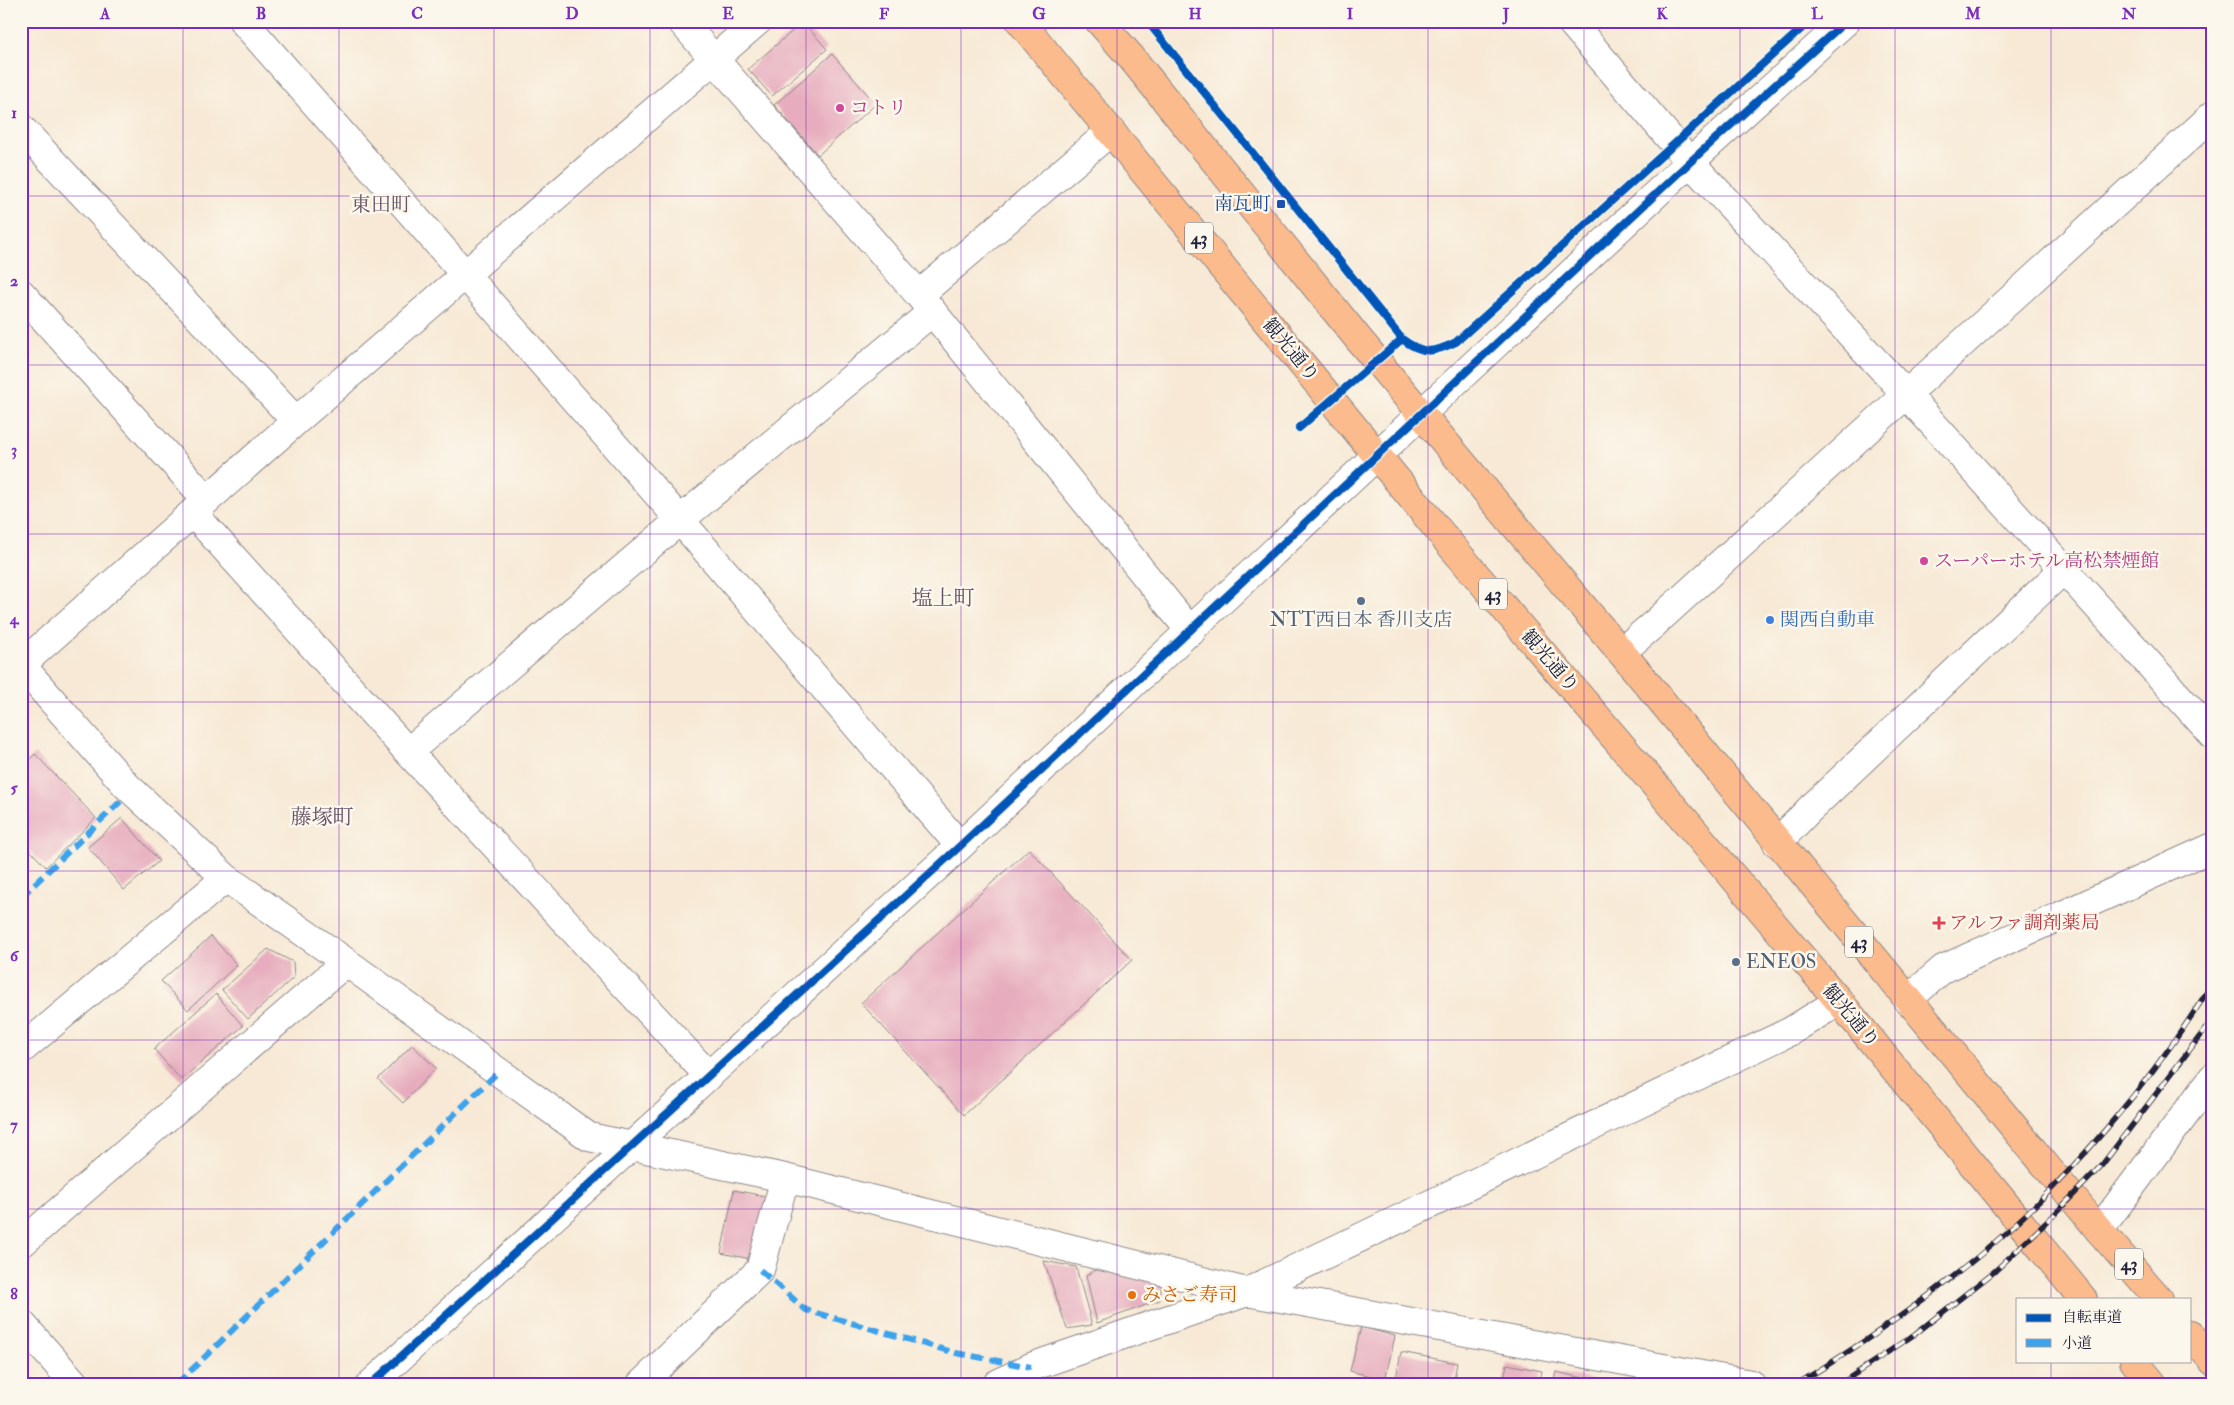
<svg xmlns="http://www.w3.org/2000/svg" width="2234" height="1405" font-family="'IM FELL Double Pica','Noto Serif JP',serif">
  <rect width="100%" height="100%" fill="#fbf7ec"/>
  <filter id="ink" filterUnits="userSpaceOnUse"><feTurbulence type="fractalNoise" baseFrequency=".02" numOctaves="2"/><feDisplacementMap in="SourceGraphic" scale="10" xChannelSelector="R" yChannelSelector="G"/><feConvolveMatrix kernelMatrix="1 2 1 2 8 2 1 2 1" color-interpolation-filters="sRGB"/></filter>
  <filter id="wash" filterUnits="userSpaceOnUse"><feTurbulence type="fractalNoise" baseFrequency=".0096" numOctaves="4" result="noise"/><feDisplacementMap in="SourceGraphic" scale="20" xChannelSelector="R" yChannelSelector="G"/><feGaussianBlur stdDeviation="1.12" result="paint"/><feColorMatrix in="noise" values="0 0 0 0 0 0 0 0 0 0 0 0 0 0 0 0 0 1.4 0 .05"/><feComposite in="paint" operator="in"/></filter>
  <g filter="url(#wash)">
    <rect width="100%" height="100%" fill="#f7e9d5"/>
    <g id="blocks">
      <path fill="#e7adbe" d="M803 22 827 49 772 96 748 69Z
        M832 54 876 104 818 155 774 105Z
        M35 754 96 818 46 867 21 841V767Z
        M122 818 159 861 124 890 88 847Z
        M1029 849 1132 960 964 1115 861 1003Z
        M211 936 237 965 188 1010 161 981Z
        M268 949 293 962 294 977 248 1019 222 990Z
        M216 994 243 1026 181 1080 154 1049Z
        M412 1045 436 1068 403 1103 378 1079Z
        M734 1190 774 1198 761 1261 721 1253Z
        M1044 1261 1076 1267 1092 1325 1067 1329Z
        M1098 1269 1162 1280 1160 1300 1097 1323 1086 1275Z
        M1361 1327 1395 1336 1385 1380 1350 1371Z
        M1401 1352 1457 1363 1453 1384H1395Z
        M1507 1364 1542 1371 1539 1384H1503Z
        M1556 1372 1606 1383V1384H1553Z"/>
    </g>
  </g>
  <g filter="url(#ink)">
    <use href="#blocks" fill-opacity="0" stroke="#8c8688" stroke-width="1"/>
    <g fill="none" stroke-linecap="round" stroke-linejoin="round">
      <g stroke="#8c8688" stroke-width="30">
        <path id="minor" d="M243 21 680 520 960 846
          M681 21 919 295 1191 632
          M1570 21 1690 162 1906 394 2213 735
          M21 128 296 421
          M21 293 207 500
          M919 295 1111 131
          M193 513 408 752 709 1076
          M1621 652 1654 624 2213 115
          M21 665 126 785 226 878 346 962 589 1137 785 1178 1247 1292 1751 1384
          M21 665 296 421 758 21
          M408 752 680 520 932 312
          M1777 843 1809 810 2063 570
          M1907 1000 1943 969 2213 847
          M21 1050 226 878
          M2099 1230 2213 1077
          M21 1244 346 962
          M21 1323 75 1384
          M371 1384 960 846 1690 162 1846 21
          M641 1384 760 1270 785 1178
          M997 1384 1031 1367 1247 1292 1791 1031 1839 1001"/>
      </g>
      <g stroke="#8c8688" stroke-width="30">
        <path id="major" d="M1020 21 1453 548 1839 1001 2083 1299
          M1099 21 1130 56 1360 341 1621 652 2099 1230 2159 1299
          M2190 1334 2213 1361
          M2134 1361 2153 1384"/>
      </g>
      <path stroke="#8c8688" stroke-width="3" stroke-dasharray="4 4" stroke-linecap="butt" d="M1413 347 1436 351"/>
      <use href="#minor" stroke="#fff" stroke-width="28"/>
      <use href="#major" stroke="#fbbb8d" stroke-width="28"/>
      <g stroke="#22223b" stroke-width="5.5">
        <path id="rail" d="M1797 1384C1861 1345 1922 1303 1980 1255 2066 1184 2155 1078 2213 982
          M1840 1384 1915 1334 1995 1271 2052 1217 2102 1165 2213 1019"/>
      </g>
      <use href="#rail" stroke="#fbf7ec" stroke-width="4" stroke-dasharray="11" stroke-linecap="butt"/>
      <path stroke="#3ea2ec" stroke-width="6" stroke-dasharray="12 6" stroke-linecap="butt" d="M21 897 122 800
        M760 1270 806 1310 956 1353 1031 1367
        M177 1384 498 1072"/>
      <g stroke="#fbf7ec" stroke-width="11">
        <path id="cycleway" d="M1147 21 1402 339C1423 355 1434 353 1456 342L1810 21
          M1299 428 1402 339
          M371 1384 960 846 1690 162 1846 21"/>
      </g>
      <use href="#cycleway" stroke="#0057b8" stroke-width="8"/>
    </g>
  </g>
  <path fill="none" stroke="#7b2cbf" stroke-width="1" stroke-opacity="0.55" d="M183 21V1384M339 21V1384M494 21V1384M650 21V1384M806 21V1384M961 21V1384M1117 21V1384M1273 21V1384M1428 21V1384M1584 21V1384M1740 21V1384M1895 21V1384M2051 21V1299M21 196H2213M21 365H2213M21 534H2213M21 702H2213M21 871H2213M21 1040H2213M21 1209H2213M2051 1361V1384"/>
  <g fill="#d1479c" stroke="#fbf7ec" stroke-width="2">
    <circle cx="840" cy="108" r="5"/>
    <circle cx="1924" cy="561" r="5"/>
  </g>
  <rect fill="#1a4fb4" stroke="#fbf7ec" stroke-width="2" x="1276" y="199" width="10" height="10" rx="2.5"/>
  <g fill="#5c6f8a" stroke="#fbf7ec" stroke-width="2">
    <circle cx="1361" cy="601" r="5"/>
    <circle cx="1736" cy="962" r="5"/>
  </g>
  <circle fill="#3f7fe0" stroke="#fbf7ec" stroke-width="2" cx="1770" cy="620" r="5"/>
  <path fill="#e0444e" stroke="#fbf7ec" stroke-width="2" d="M1936.5 915.5h5v5h5v5h-5v5h-5v-5h-5v-5h5z"/>
  <circle fill="#e8710a" stroke="#fbf7ec" stroke-width="2" cx="1132" cy="1295" r="5"/>
  <g text-anchor="middle" dominant-baseline="central" stroke-width="5" stroke-linejoin="round" paint-order="stroke">
    <g fill="#fbf7ec" stroke="#636270" stroke-width="1">
      <rect x="1185" y="222.5" width="28" height="31" rx="4"/>
      <rect x="1479" y="578.5" width="28" height="31" rx="4"/>
      <rect x="1845" y="926.5" width="28" height="31" rx="4"/>
      <rect x="2115" y="1248.5" width="28" height="31" rx="4"/>
    </g>
    <g font-size="18" font-weight="bold" fill="#22223b">
      <text x="1199" y="238">43</text>
      <text x="1493" y="594">43</text>
      <text x="1859" y="942">43</text>
      <text x="2129" y="1264">43</text>
    </g>
    <g font-size="19" fill="#b23c85" stroke="#fbf7ec" text-anchor="start">
      <text x="850" y="108">コトリ</text>
      <text x="1934" y="561">スーパーホテル高松禁煙館</text>
    </g>
    <g font-size="19" fill="#164399" stroke="#fbf7ec" text-anchor="end">
      <text x="1271" y="204">南瓦町</text>
    </g>
    <g font-size="19" fill="#22223b" stroke="#fbf7ec">
      <text transform="translate(1291 350) rotate(50)">観光通り</text>
      <text transform="translate(1550 661) rotate(49)">観光通り</text>
      <text transform="translate(1851 1016) rotate(50)">観光通り</text>
    </g>
    <g font-size="19" fill="#4e5e75" stroke="#fbf7ec">
      <text x="1361" y="620">NTT西日本 香川支店</text>
      <text x="1746" y="962" text-anchor="start">ENEOS</text>
    </g>
    <g font-size="19" fill="#366cbe" stroke="#fbf7ec" text-anchor="start">
      <text x="1780" y="620">関西自動車</text>
    </g>
    <g font-size="19" fill="#be3a42" stroke="#fbf7ec" text-anchor="start">
      <text x="1949" y="923">アルファ調剤薬局</text>
    </g>
    <g font-size="19" fill="#c56008" stroke="#fbf7ec" text-anchor="start">
      <text x="1142" y="1295">みさご寿司</text>
    </g>
    <g font-size="20" fill="#675369" stroke="#fbf7ec">
      <text x="381" y="204">東田町</text>
    </g>
    <g font-size="21" fill="#675369" stroke="#fbf7ec">
      <text x="943" y="598">塩上町</text>
      <text x="322" y="817">藤塚町</text>
    </g>
  </g>
  <rect width="2234" height="1405" fill="none" stroke="#fbf7ec" stroke-width="55"/>
  <rect x="2016" y="1298" width="175" height="65" fill="#fbf7ec" stroke="#a4a2a5"/>
  <rect x="2026" y="1314" width="25" height="8" fill="#0057b8" stroke="#a4a2a5"/>
  <text x="2062" y="1322" font-size="15" fill="#22223b">自転車道</text>
  <rect x="2026" y="1339" width="25" height="8" fill="#3ea2ec" stroke="#a4a2a5"/>
  <text x="2062" y="1348" font-size="15" fill="#22223b">小道</text>
  <rect x="28" y="28" width="2178" height="1350" fill="none" stroke="#7b2cbf" stroke-width="2"/>
  <g font-size="16" text-anchor="middle" font-weight="bold" fill="#7b2cbf">
    <text x="105" y="19">A</text>
    <text x="261" y="19">B</text>
    <text x="417" y="19">C</text>
    <text x="572" y="19">D</text>
    <text x="728" y="19">E</text>
    <text x="884" y="19">F</text>
    <text x="1039" y="19">G</text>
    <text x="1195" y="19">H</text>
    <text x="1350" y="19">I</text>
    <text x="1506" y="19">J</text>
    <text x="1662" y="19">K</text>
    <text x="1817" y="19">L</text>
    <text x="1973" y="19">M</text>
    <text x="2129" y="19">N</text>
    <text x="14" y="118">1</text>
    <text x="14" y="286">2</text>
    <text x="14" y="455">3</text>
    <text x="14" y="624">4</text>
    <text x="14" y="793">5</text>
    <text x="14" y="961">6</text>
    <text x="14" y="1130">7</text>
    <text x="14" y="1299">8</text>
  </g>
</svg>
